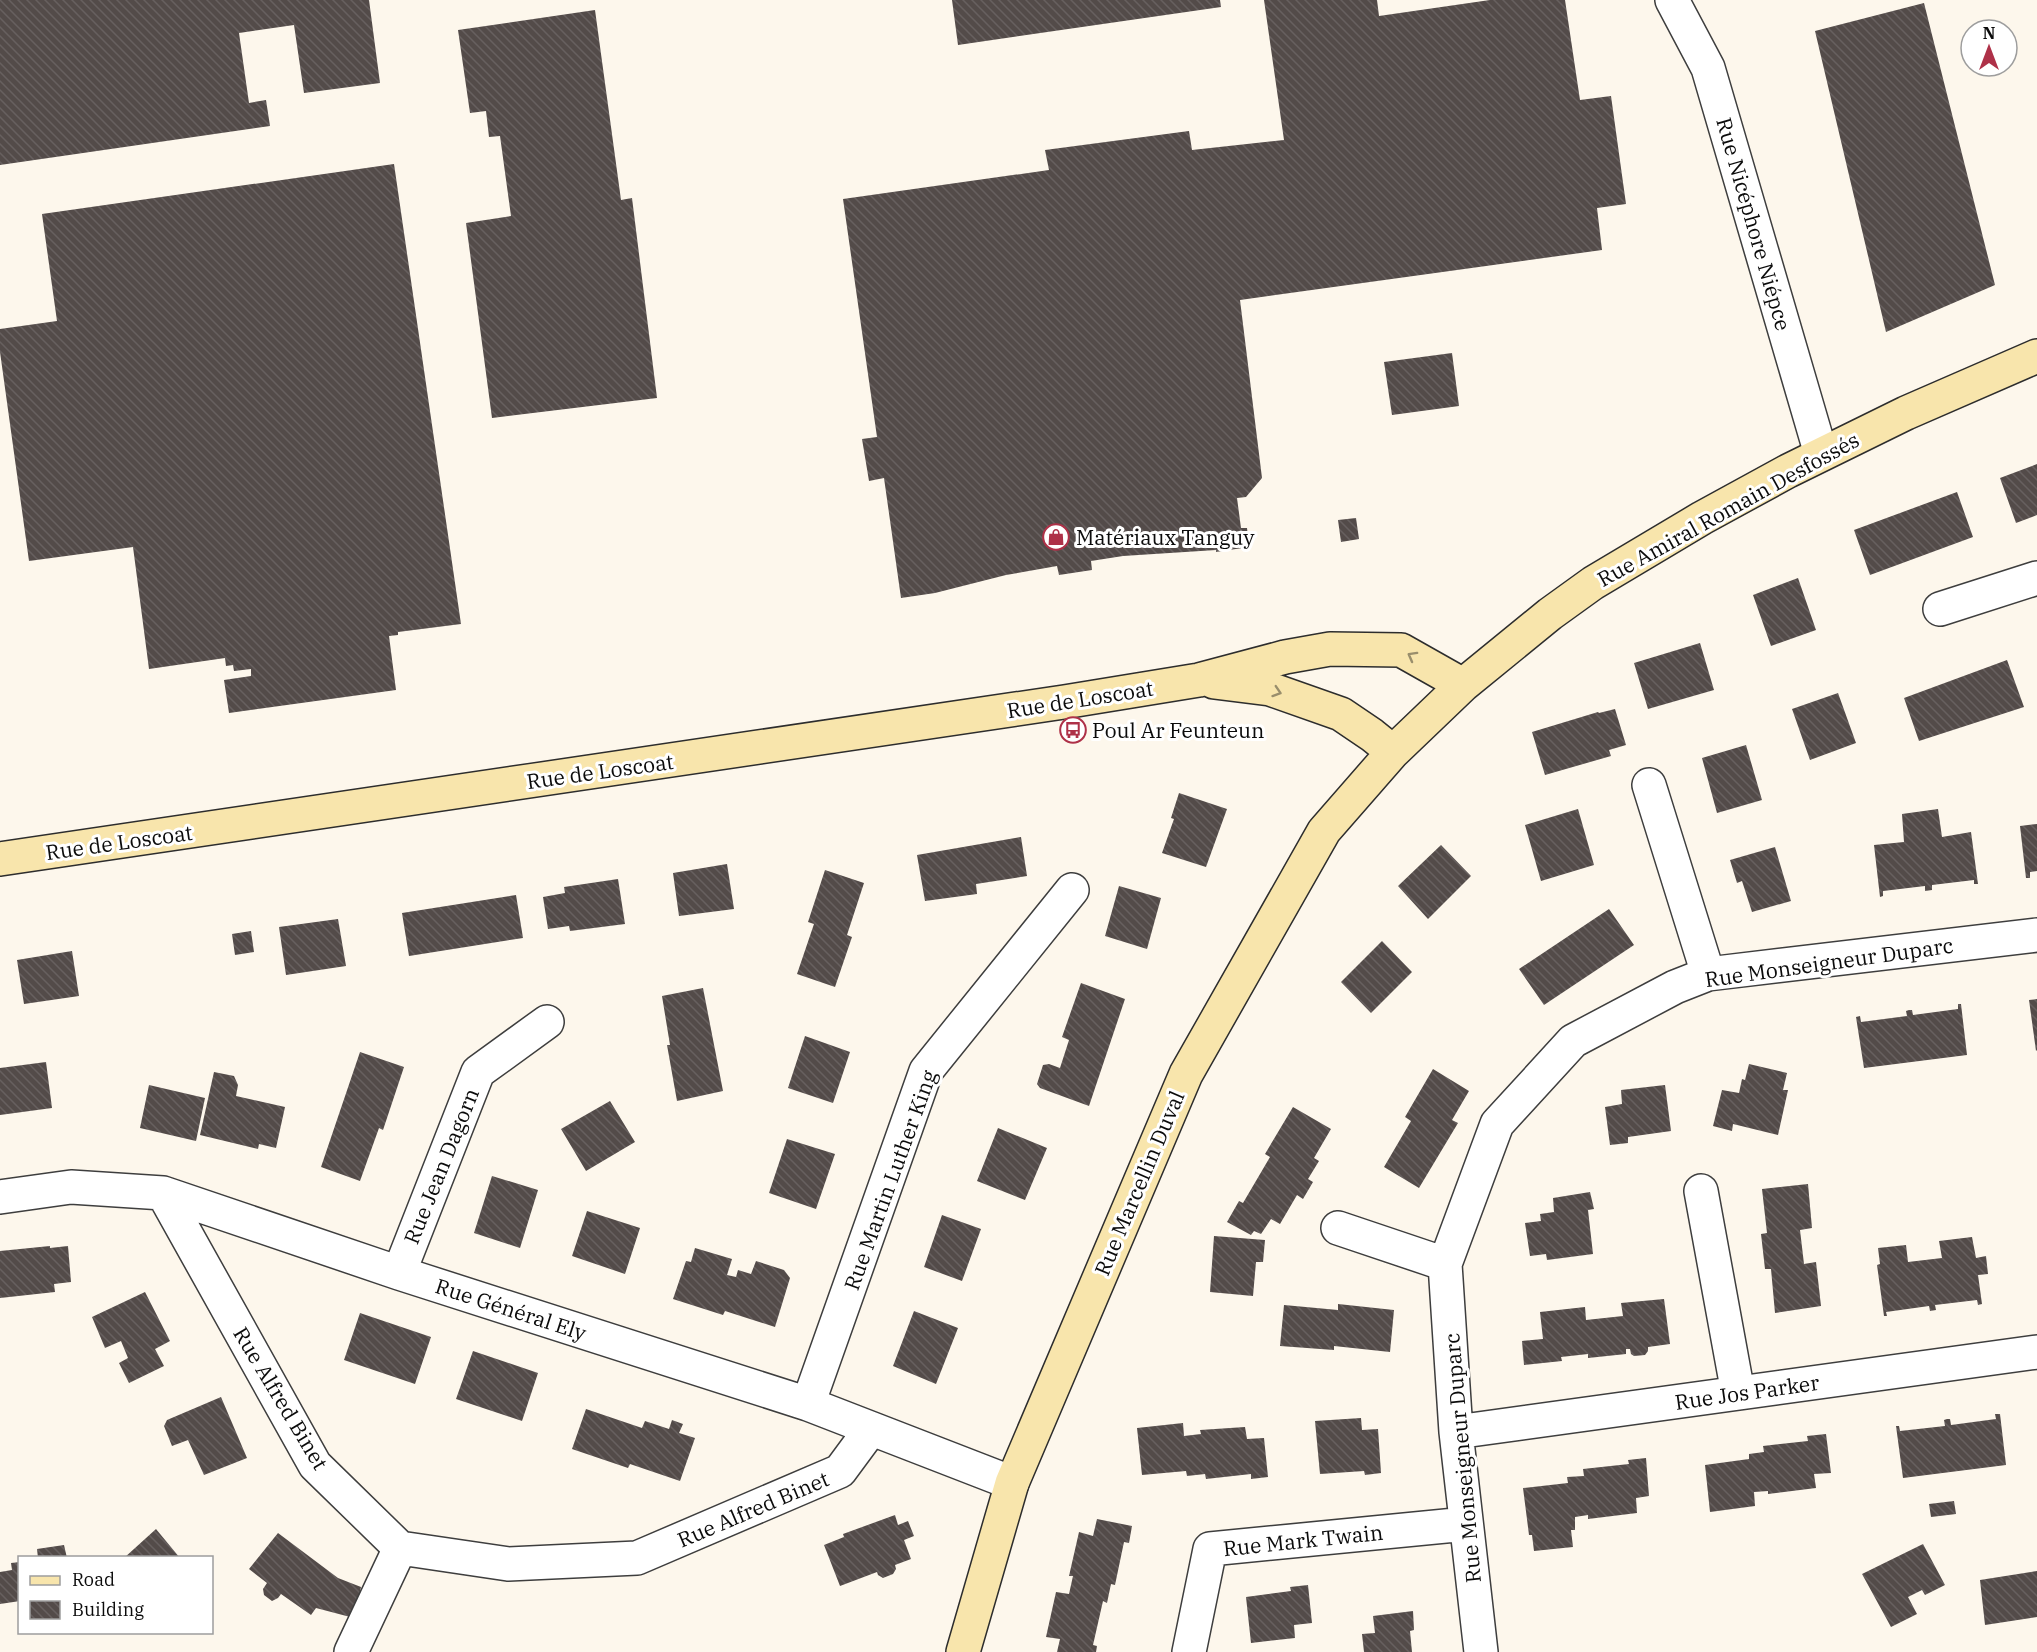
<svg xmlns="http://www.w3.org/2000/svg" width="2037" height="1652" font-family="'IBM Plex Serif',serif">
  <defs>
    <pattern id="building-back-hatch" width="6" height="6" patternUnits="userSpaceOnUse" patternTransform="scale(1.5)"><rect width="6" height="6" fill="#534b49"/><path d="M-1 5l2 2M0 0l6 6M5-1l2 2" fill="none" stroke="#67605f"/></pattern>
  </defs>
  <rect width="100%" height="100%" fill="#fdf7ec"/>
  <path fill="url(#building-back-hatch)" d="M0 0H369L380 83 304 93 294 25 239 33 249 103 266 100 270 126 0 165Z
    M952 0H1220L1221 7 958 45Z
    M1264 0H1377L1379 16 1490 0H1565L1580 100 1611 96 1626 204 1597 208 1602 250 1240 300 1262 478 1246 497 1237 498 1241 528H1247L1249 547 1216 552V550L1123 556 1091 561 1092 570 1059 575 1057 566 1006 575 935 593 901 598 884 478 869 481 862 439 877 437 843 199 1049 170 1045 150 1189 131 1192 150 1284 140Z
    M1924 3 1995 285 1886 332 1815 31Z
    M595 10 621 200 632 198 657 398 492 418 466 223 511 216 500 136 489 137 486 111 470 113 458 30Z
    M394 164 461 624 398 632V635L389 636 396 690 229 713 224 680 251 676V669L234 671 233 665 226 666 225 658 149 669 133 547 29 561 0 352V329L57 321 42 214Z
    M1452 353 1459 406 1392 415 1384 362Z
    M2037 464V515L2016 523 2000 478Z
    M1957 492 1973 537 1870 575 1854 530Z
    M1356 518 1359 539 1341 542 1338 520Z
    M1798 578 1816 630 1771 646 1753 595Z
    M1700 643 1714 690 1648 709 1634 663Z
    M2007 660 2024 707 1919 741 1904 698Z
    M1838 693 1856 743 1810 760 1792 709Z
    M1615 709 1626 745 1609 750 1611 756 1545 775 1532 732 1598 712 1599 713Z
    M1746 745 1762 800 1717 813 1702 758Z
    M1179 793 1227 809 1206 867 1162 853 1174 819 1171 818Z
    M1578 809 1594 865 1541 881 1525 825Z
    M1938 809 1942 837 1971 832 1978 884H1974V880L1932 885V890L1925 891V886L1883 891V896L1880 897 1874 845 1904 842 1902 814Z
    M2037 824V871L2030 872V878H2026L2020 826Z
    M1021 837 1027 876 976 884 977 894 925 901 917 855Z
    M1441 845 1471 876 1428 919 1398 886Z
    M1775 847 1791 901 1752 912 1742 881 1737 883 1730 860Z
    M727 864 734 909 679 916 673 873Z
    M825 870 864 883 847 935 852 937 835 987 797 974 814 924 808 922Z
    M618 879 625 924 570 931 569 926 548 929 543 897 565 893 564 887Z
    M1119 886 1161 898 1147 949 1105 936Z
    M516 895 523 938 409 956 402 913Z
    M1609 909 1634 945 1544 1005 1519 969Z
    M338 919 346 966 286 975 279 927Z
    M251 931 254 952 235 955 232 934Z
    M1382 941 1412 972 1371 1013 1341 982Z
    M72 951 79 996 24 1004 17 960Z
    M1081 983 1125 999 1089 1106 1040 1088 1037 1084 1043 1065 1049 1064 1060 1068 1069 1040 1062 1037Z
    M703 988 723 1091 677 1101 667 1045H670L662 996Z
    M2037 999V1050L2036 1051 2029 1000Z
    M1958 1004H1961L1967 1055 1864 1068 1856 1017 1860 1016 1861 1022 1907 1016 1906 1011 1909 1010H1912L1913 1015 1958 1009Z
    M805 1036 850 1052 833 1103 788 1088Z
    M360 1052 404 1067 383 1130 379 1128 360 1181 321 1167Z
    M46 1062 52 1108 0 1115V1068Z
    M1749 1064 1787 1073 1783 1090H1788L1778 1135 1733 1124 1732 1131 1713 1126 1722 1090 1739 1093 1742 1079 1745 1080Z
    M1433 1069 1469 1091 1452 1120 1458 1123 1419 1188 1384 1167 1411 1121 1405 1117Z
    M214 1072 234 1076 238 1085 236 1096 285 1107 276 1148 259 1144 258 1149 200 1135Z
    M149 1085 205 1098 196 1141 140 1128Z
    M1665 1085 1671 1131 1628 1137V1143L1610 1145 1605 1107 1622 1104 1621 1090Z
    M610 1101 635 1142 586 1171 561 1129Z
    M1293 1107 1331 1129 1314 1158 1319 1161 1308 1179 1313 1182 1303 1199 1297 1195 1280 1224 1271 1219 1261 1234 1254 1231 1251 1235 1227 1222 1239 1201 1243 1203 1270 1157 1265 1154Z
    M998 1128 1047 1148 1025 1200 977 1181Z
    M787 1139 835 1154 816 1209 769 1193Z
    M492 1176 538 1190 520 1248 474 1233Z
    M1808 1184 1812 1228 1800 1230 1804 1264 1816 1262 1821 1306 1775 1313 1771 1269H1765L1761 1234 1767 1233 1762 1189Z
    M1590 1192 1594 1209 1588 1210 1593 1254 1547 1260 1546 1254 1530 1256 1525 1223 1541 1221 1540 1214 1554 1212 1553 1198Z
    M587 1211 640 1228 625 1274 572 1256Z
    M942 1215 981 1229 962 1281 924 1267Z
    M1214 1236 1265 1240 1263 1262H1256L1253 1296 1210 1292Z
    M1972 1237 1976 1258 1986 1256 1988 1274 1978 1275 1982 1304 1978 1305 1977 1300 1935 1305 1936 1310 1930 1311 1929 1306 1886 1312 1887 1316H1884L1877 1265 1880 1264 1878 1248 1906 1245 1908 1262 1942 1258 1939 1241Z
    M50 1246V1248L68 1246 71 1282 54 1284 55 1292 0 1298V1251Z
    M695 1248 732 1259 727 1275 736 1277 738 1270 751 1274 756 1261 784 1270 790 1278 775 1327 725 1311 723 1315 673 1299 686 1261 691 1262Z
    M145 1292 170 1341 155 1349 164 1366 129 1383 119 1363 128 1358 121 1341 105 1348 92 1317Z
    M1664 1299 1670 1344 1648 1347V1351L1645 1355 1634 1356 1631 1354 1630 1349H1626V1354L1588 1358V1354L1561 1357 1562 1361 1524 1365 1522 1341 1543 1339 1540 1312 1585 1307 1586 1320 1623 1316 1621 1303Z
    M1338 1304 1394 1310 1390 1352 1334 1346V1350L1280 1346 1284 1305 1338 1310Z
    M914 1311 958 1328 936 1384 893 1366Z
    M360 1313 431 1337 415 1384 344 1360Z
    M473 1351 538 1373 522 1421 456 1399Z
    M221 1397 247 1458 204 1475 188 1440 172 1446 164 1426 167 1420Z
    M586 1409 642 1428 645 1421 669 1429 672 1420 683 1424 679 1433 695 1438 680 1481 630 1464 628 1468 572 1449Z
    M1995 1414H2000L2006 1465 1903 1478 1896 1426H1899L1900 1431 1945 1426 1944 1420 1947 1419H1950L1951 1425 1996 1419Z
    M1361 1418 1362 1430 1378 1429 1381 1473 1365 1475 1364 1471 1320 1474 1315 1421Z
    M1183 1423 1184 1436 1201 1434 1200 1430 1245 1427 1247 1439 1264 1438 1268 1477 1251 1479V1474L1206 1479 1205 1474 1187 1476 1186 1471 1142 1475 1137 1428Z
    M1826 1434 1831 1473 1814 1474 1816 1488 1768 1494V1491L1754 1492 1755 1506 1710 1512 1705 1465 1749 1459V1454L1764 1452 1763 1446 1808 1441 1807 1436Z
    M1646 1458 1649 1496 1636 1498 1637 1513 1588 1519V1515L1575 1517V1530H1571L1573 1547 1534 1551 1532 1535H1529L1523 1488 1568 1483 1567 1477 1584 1476 1583 1469 1629 1464 1628 1460Z
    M1954 1501 1956 1514 1931 1517 1929 1504Z
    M895 1515 898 1525 908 1521 914 1536 904 1540 911 1559 895 1565 896 1569 893 1574 883 1578 878 1575 877 1572 840 1586 824 1545 844 1537 843 1534Z
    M1097 1519 1132 1526 1129 1543 1124 1542 1115 1585 1111 1584 1107 1603 1103 1601 1093 1645 1097 1646 1096 1652H1057L1060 1639 1046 1637 1056 1592 1069 1594 1073 1576H1069L1079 1532 1093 1536Z
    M156 1529 180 1558H124Z
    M278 1533 338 1578 361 1587 354 1618 316 1608 311 1615 281 1594 278 1598 272 1601 264 1595 263 1589 267 1583 249 1569Z
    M1923 1544 1945 1585 1925 1595 1922 1590 1908 1597 1917 1614 1891 1627 1862 1574Z
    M64 1545 67 1558H38L37 1549Z
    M20 1562V1601L0 1604V1572L12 1570 11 1563Z
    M2037 1571V1617L1985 1625 1980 1580Z
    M1308 1585 1312 1623 1294 1625 1295 1638 1251 1643 1246 1597 1291 1591 1290 1587Z
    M1413 1611 1414 1630 1410 1631 1412 1652H1364L1362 1634 1375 1633 1373 1616Z"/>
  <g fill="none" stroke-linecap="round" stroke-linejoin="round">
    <g stroke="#3e3e3e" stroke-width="36">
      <path id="minor" d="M1672 0 1708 68 1821 454
        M1940 609 2037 578
        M1649 785 1708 974
        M1701 1191 1738 1393
        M163 1193 315 1465 400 1548 508 1564 637 1558 840 1471 871 1429
        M0 1197 71 1187 163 1193 399 1273 808 1404 1012 1483
        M1338 1228 1445 1264
        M399 1273 478 1072 547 1022
        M808 1404 926 1071 1072 890
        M1456 1432 2037 1352
        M351 1652 400 1548
        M1189 1652 1210 1549 1466 1524
        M1481 1652 1456 1432 1445 1264 1497 1124 1573 1041 1675 987 1708 974 2037 935"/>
    </g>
    <g stroke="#2d2d2d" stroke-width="36">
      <path id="secondary" d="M1214 682 1270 689 1341 714 1372 735 1393 752
        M0 859 1064 702 1199 680 1285 657 1330 649 1401 650 1463 685
        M963 1652 1012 1483 1186 1074 1324 831 1393 752 1463 685 1550 614 1593 583 1702 518 1788 471 1906 413 2037 356"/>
    </g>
    <use href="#minor" stroke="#fff" stroke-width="33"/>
    <use href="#secondary" stroke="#f8e5ac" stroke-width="33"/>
  </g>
  <defs><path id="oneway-chevron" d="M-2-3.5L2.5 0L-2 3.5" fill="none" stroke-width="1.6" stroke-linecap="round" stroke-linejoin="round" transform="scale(1.5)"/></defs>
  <g stroke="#998e6c">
    <use href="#oneway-chevron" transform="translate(1412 656) rotate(-151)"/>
    <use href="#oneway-chevron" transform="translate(1277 692) rotate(18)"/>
  </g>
  <defs>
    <g id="shop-ring" transform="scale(1.35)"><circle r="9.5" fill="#fff" stroke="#ae3148" stroke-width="1.5"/><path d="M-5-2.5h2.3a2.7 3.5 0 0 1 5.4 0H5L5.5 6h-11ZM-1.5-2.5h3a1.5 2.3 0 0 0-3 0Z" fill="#ae3148"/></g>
    <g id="bus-ring" transform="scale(1.35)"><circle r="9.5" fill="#fff" stroke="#ae3148" stroke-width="1.5"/><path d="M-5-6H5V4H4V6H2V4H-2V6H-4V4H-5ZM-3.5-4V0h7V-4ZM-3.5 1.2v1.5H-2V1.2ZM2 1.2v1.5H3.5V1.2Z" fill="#ae3148"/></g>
  </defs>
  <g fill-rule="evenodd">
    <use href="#shop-ring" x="1056" y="537"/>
    <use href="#bus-ring" x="1073" y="730"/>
  </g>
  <g text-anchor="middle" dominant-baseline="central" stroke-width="6" stroke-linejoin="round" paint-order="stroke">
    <g font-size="21" fill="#0b0b0b" stroke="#fff">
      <text transform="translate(1754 224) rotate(74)">Rue Nicéphore Niépce</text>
      <text transform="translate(1728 509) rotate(-29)">Rue Amiral Romain Desfossés</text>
      <text transform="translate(1080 699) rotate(-9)">Rue de Loscoat</text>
      <text transform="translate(600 771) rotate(-8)">Rue de Loscoat</text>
      <text transform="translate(119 842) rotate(-8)">Rue de Loscoat</text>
      <text transform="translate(1829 962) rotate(-8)">Rue Monseigneur Duparc</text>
      <text transform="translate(441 1166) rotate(-68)">Rue Jean Dagorn</text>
      <text transform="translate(890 1180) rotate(-70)">Rue Martin Luther King</text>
      <text transform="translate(1139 1183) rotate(-67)">Rue Marcellin Duval</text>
      <text transform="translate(511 1309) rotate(18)">Rue Général Ely</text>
      <text transform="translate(1747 1392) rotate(-8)">Rue Jos Parker</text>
      <text transform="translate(281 1398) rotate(59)">Rue Alfred Binet</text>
      <text transform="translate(1462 1458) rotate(-95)">Rue Monseigneur Duparc</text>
      <text transform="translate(753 1509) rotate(-23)">Rue Alfred Binet</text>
      <text transform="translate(1303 1540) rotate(-6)">Rue Mark Twain</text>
    </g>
    <g font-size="21" fill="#0b0b0b" stroke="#fff" text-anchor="start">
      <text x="1076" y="537">Matériaux Tanguy</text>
      <text x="1092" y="730">Poul Ar Feunteun</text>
    </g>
  </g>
  <rect x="18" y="1556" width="195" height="78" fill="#ffffff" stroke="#9d9d9d" stroke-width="1.5"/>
  <rect x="30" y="1576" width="30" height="9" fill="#f8e5ac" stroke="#9d9d9d" stroke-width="1.5"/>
  <text x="72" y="1586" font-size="18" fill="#0b0b0b">Road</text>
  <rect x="30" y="1601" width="30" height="18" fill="url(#building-back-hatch)" stroke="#9d9d9d" stroke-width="1.5"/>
  <text x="72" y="1616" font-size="18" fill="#0b0b0b">Building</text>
  <g transform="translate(1989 48)"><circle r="28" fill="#ffffff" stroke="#9d9d9d" stroke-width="1.5"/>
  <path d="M0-4.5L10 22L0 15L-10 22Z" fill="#ae3148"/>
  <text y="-9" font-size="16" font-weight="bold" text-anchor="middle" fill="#0b0b0b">N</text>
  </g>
</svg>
